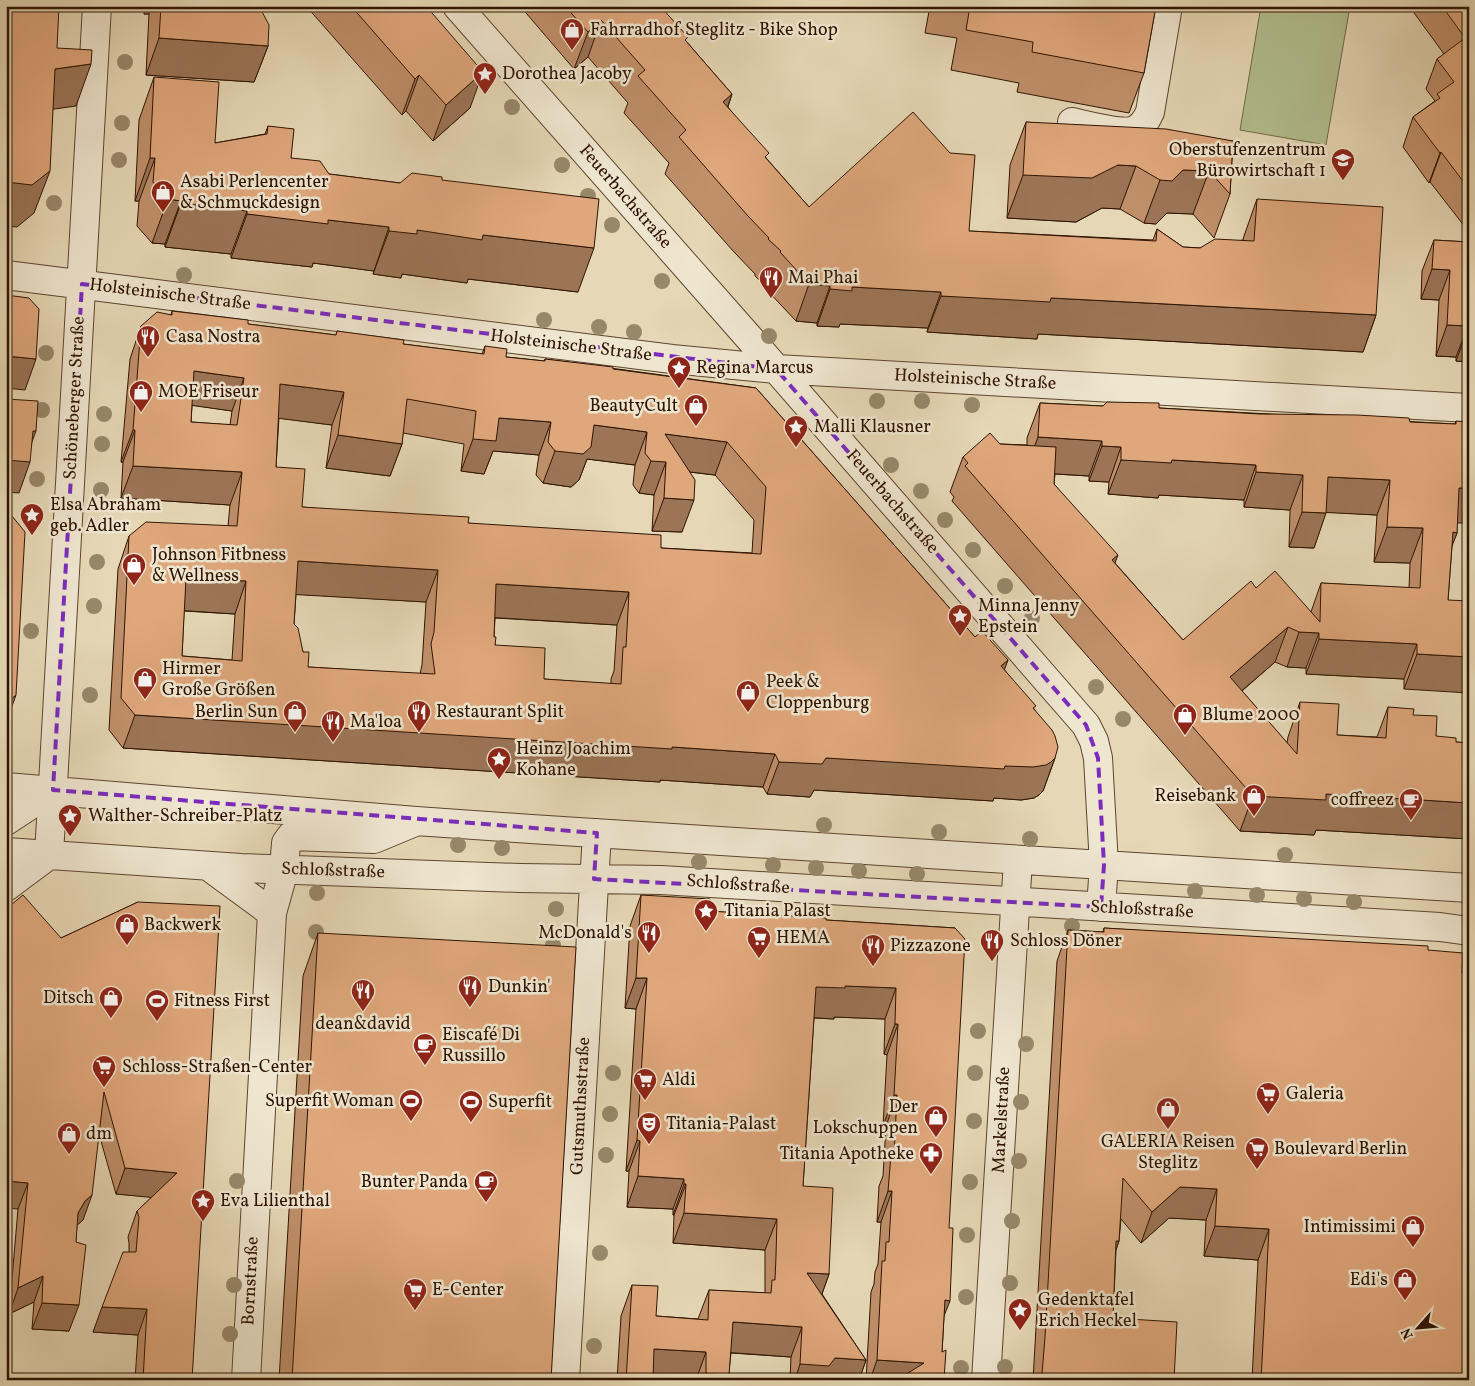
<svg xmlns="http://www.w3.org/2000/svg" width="1475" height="1386" font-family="Vollkorn,serif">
  <rect width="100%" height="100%" fill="#e6d8b6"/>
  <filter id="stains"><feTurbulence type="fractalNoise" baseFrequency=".004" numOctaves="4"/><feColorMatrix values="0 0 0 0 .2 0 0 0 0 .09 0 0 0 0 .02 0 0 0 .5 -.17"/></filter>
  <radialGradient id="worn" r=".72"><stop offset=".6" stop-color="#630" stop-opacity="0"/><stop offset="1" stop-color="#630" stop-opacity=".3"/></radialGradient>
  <path fill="#b2bf90" stroke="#706a48" d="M1261 6H1350L1326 145 1240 130Z"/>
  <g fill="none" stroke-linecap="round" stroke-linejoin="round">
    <g stroke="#5d452e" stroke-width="30">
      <path id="minor" d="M457 6 751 340 1086 725 1094 741 1098 758 1104 865 1101 907
        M1072 122C1086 125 1123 135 1135 130 1143 126 1147 119 1150 112L1168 6
        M6 275 672 359 776 369 1469 408
        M6 787 416 821 531 829 1469 888
        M6 821 53 790
        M6 852 241 868 520 878 661 880 1440 927 1469 931
        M49 855 97 6
        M208 866 272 913
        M6 887 49 855
        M246 1380 272 913 284 870 286 843 291 836 374 839 415 822
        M565 1380 597 833
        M986 1380 1018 860"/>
    </g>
    <use href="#minor" stroke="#efe6d0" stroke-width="28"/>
  </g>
  <g fill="#97886a">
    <circle cx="125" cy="62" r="8"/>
    <circle cx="512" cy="107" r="8"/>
    <circle cx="122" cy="123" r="8"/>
    <circle cx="119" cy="160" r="8"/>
    <circle cx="562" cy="165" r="8"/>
    <circle cx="588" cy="196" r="8"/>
    <circle cx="54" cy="203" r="8"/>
    <circle cx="612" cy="225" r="8"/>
    <circle cx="184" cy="275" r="8"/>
    <circle cx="662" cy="281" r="8"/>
    <circle cx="544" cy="320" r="8"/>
    <circle cx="599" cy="327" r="8"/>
    <circle cx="634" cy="332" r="8"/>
    <circle cx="769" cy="336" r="8"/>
    <circle cx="46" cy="353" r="8"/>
    <circle cx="877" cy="401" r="8"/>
    <circle cx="922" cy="401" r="8"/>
    <circle cx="972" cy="405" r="8"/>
    <circle cx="42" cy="410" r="8"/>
    <circle cx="104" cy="414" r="8"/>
    <circle cx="102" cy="444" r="8"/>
    <circle cx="891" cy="465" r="8"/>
    <circle cx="37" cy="479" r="8"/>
    <circle cx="101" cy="490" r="8"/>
    <circle cx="921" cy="491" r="8"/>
    <circle cx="945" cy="520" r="8"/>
    <circle cx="973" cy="550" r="8"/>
    <circle cx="97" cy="562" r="8"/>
    <circle cx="1005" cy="586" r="8"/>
    <circle cx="94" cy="606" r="8"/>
    <circle cx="1032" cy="618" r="8"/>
    <circle cx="31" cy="631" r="8"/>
    <circle cx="1096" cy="687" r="8"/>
    <circle cx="90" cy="695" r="8"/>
    <circle cx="1123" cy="719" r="8"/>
    <circle cx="824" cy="825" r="8"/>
    <circle cx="939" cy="832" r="8"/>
    <circle cx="1030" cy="839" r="8"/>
    <circle cx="458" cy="845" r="8"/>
    <circle cx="502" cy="848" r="8"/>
    <circle cx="1285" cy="855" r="8"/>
    <circle cx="699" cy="862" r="8"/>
    <circle cx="773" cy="865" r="8"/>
    <circle cx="816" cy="868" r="8"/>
    <circle cx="859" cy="871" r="8"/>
    <circle cx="917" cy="874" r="8"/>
    <circle cx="1195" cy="891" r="8"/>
    <circle cx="317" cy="893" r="8"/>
    <circle cx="1257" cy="895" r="8"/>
    <circle cx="1304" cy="899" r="8"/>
    <circle cx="1354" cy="902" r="8"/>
    <circle cx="556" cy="909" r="8"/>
    <circle cx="1072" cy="926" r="8"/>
    <circle cx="316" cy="932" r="8"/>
    <circle cx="553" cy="945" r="8"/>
    <circle cx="978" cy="1031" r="8"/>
    <circle cx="1026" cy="1044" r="8"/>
    <circle cx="613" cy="1073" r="8"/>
    <circle cx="975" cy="1073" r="8"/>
    <circle cx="1021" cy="1102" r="8"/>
    <circle cx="610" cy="1114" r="8"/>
    <circle cx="974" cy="1121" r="8"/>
    <circle cx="606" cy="1155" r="8"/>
    <circle cx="1019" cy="1161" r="8"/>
    <circle cx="237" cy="1181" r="8"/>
    <circle cx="970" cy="1182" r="8"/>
    <circle cx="1012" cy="1221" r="8"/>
    <circle cx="967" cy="1235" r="8"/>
    <circle cx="600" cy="1253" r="8"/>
    <circle cx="1010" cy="1283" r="8"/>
    <circle cx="234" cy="1285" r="8"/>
    <circle cx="966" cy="1297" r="8"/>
    <circle cx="230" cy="1334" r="8"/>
    <circle cx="594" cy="1346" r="8"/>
    <circle cx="1005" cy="1367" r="8"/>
    <circle cx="961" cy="1368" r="8"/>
  </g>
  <path fill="#c0906b" stroke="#2f1400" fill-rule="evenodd" d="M145 6H259L268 46 254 82 146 75 149 14H144Z
    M306 6H426L470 108 433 141 406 111 402 115Z
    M520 6H660L686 41 732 94 728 107 767 159 809 207 969 231 1153 240 1157 229 1183 247 1200 248 1243 240 1244 236 1257 199 1376 315 1363 352 1038 334 1037 339 927 332 928 328 840 324 839 327 817 326V323L796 321 766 289 767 287 755 276V274L734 252 665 174 669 163 624 113 628 103 588 57 574 69Z
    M930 6H1156L1144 73 1129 113 1017 92 1019 83 951 70 957 38 925 33Z
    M1409 6H1469V232L1430 182 1429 183 1403 147 1413 117 1435 101 1426 89 1437 59 1444 54Z
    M154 77 215 143 265 134 268 126 291 158 329 174 400 183 442 180 578 292 468 279 467 283 402 274 401 278 373 274 374 271 313 263 312 267 231 258V254L165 247V244L152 243 137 226 139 201H135L139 120Z
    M1026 122 1233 141 1230 194 1214 238 1193 214 1167 213 1156 224 1144 223 1120 209 1102 208 1076 222 1007 218 1010 165Z
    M1434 240 1469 242V362L1456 361V357L1436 356 1439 300 1421 299 1422 271Z
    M172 311 248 324 336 335 337 331 403 344 482 354 485 346 506 357 544 361 545 359 756 388 975 637 1008 660 1004 669 1035 710 1055 758 1043 791 1039 795 1034 798 1021 800 994 798 993 801 814 790 810 797 767 794 763 787 660 780V782L123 748 109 730 118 569 129 536 228 526 230 505 121 498 123 462H121L130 359 141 326 171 315ZM192 405 232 411 230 425 191 422ZM279 418 332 425 326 468 390 476 402 444 403 433 464 444 461 471 484 474 493 451 539 455 536 475 543 483 571 487 579 480 587 459 635 465 633 485 639 493 654 495 652 531 682 532 689 472 715 475 754 520 752 553 661 548 468 523 302 507 276 467ZM296 594 426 602 422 665 420 674 308 667 294 624ZM184 611 235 614 232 660 182 656ZM495 618 617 625 614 671 611 679V684L544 679 495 645 494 637Z
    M1040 403 1103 406 1159 408 1455 424 1456 421 1457 523V533L1452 545 1448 600 1404 689V679L1306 674V668L1287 667 1275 662 1242 691 1287 743 1288 737 1300 702 1337 735 1377 737 1388 707 1413 715 1436 736 1456 742 1469 743V839L1316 830 1314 835 1240 831 952 501 954 497 950 492 963 457 1000 444 1027 445V438ZM1055 474 1089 476V481L1109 482 1108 494 1158 498 1159 495 1244 500V507L1290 510 1289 547 1314 548 1326 512 1377 515 1374 562 1410 563 1409 588 1321 583 1311 612 1256 588 1183 640 1115 563 1054 484Z
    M641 895 708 911 826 920 955 928 944 1316 942 1352 944 1380H866L871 1292 874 1284 875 1272 878 1264 881 1222H877L879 1186 883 1176 886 1126H883L887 1055 884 1054 885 1019 834 1017V1019L814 1018 803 1186 829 1274 822 1294 866 1360 859 1380H790L791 1357 731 1353 728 1380H617L621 1316 632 1285 656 1316 698 1319 709 1290 765 1293V1250L673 1243 674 1215H673V1209L627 1207 629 1171H626L636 1009 625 1008 630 926Z
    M138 902 192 1380H135L138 1335 93 1332 129 1252V1243L128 1237 137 1211 152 1197 116 1194 99 1134 83 1220 77 1225 69 1331 32 1329 34 1302 9 1314 18 1209 61 938Z
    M1104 928 1428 950 1462 973 1469 1380H1252L1258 1260 1204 1256 1206 1220 1169 1218 1141 1243 1121 1219 1119 1241 1116 1250 1113 1318 1174 1380H1033L1057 961 1068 930 1103 932Z
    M318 933 551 1380H279L303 976Z"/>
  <path fill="#9c7557" stroke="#2f1400" d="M147 6H152L149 14H144Z
    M601 20 588 57 574 69 588 32Z
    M159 38 268 46 254 82 146 75Z
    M91 64 76 106 40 111 55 69Z
    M483 72 470 108 433 141 446 105Z
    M419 75 406 111 402 115 415 79Z
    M732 94 719 131 723 102Z
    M1441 152 1430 182 1429 183 1440 153Z
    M150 158H155L139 201H135Z
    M1118 165 1136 166 1120 209 1102 208 1076 222 1007 218 1023 175Z
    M1183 170 1209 171 1193 214 1167 213 1156 224 1144 223 1160 180Z
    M50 171 34 213 17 227 6 226V182Z
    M168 199 181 201 165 244 152 243Z
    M181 203 247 211 231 254 165 247Z
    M247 214 328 220 389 227 374 271 313 263 312 267 231 258Z
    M417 230 483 235 594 248 578 292 468 279 467 283 402 274 401 278 373 274 389 231Z
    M1432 269 1450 270 1439 300 1421 299Z
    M809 284 830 286 817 323 796 321Z
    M852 287 941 292 928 328 840 324 839 327 817 326 830 289Z
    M941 296 1051 298 1376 315 1363 352 1038 334 1037 339 927 332Z
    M1447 325 1468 326 1456 357 1436 356Z
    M1467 331H1469V362L1456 361Z
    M6 356 36 359 25 390 6 388Z
    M194 371 244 378 232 411 182 404Z
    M280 384 344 392 332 425 268 417Z
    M499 418 551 422 539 455 493 451 484 474 461 471 473 439Z
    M594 425 647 432 635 465 587 459 579 480 571 487 543 483 555 451Z
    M133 430H135L123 462H121Z
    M33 431H36L25 461 30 462 19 493 6 492V460Z
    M665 434 727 442 715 475 666 469V462L654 495 639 493 651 461Z
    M338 435 402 444 390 476 326 468Z
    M1038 437 1102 441 1089 476 1025 472Z
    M1102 446 1121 447 1109 482 1089 481Z
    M1121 460H1172L1256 465 1244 500 1159 495 1158 498 1108 494Z
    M133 466 242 472 230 505 121 498Z
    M1256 472 1303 475 1290 510 1244 507Z
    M1328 477 1390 480 1377 515 1316 512Z
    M1459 488H1469V523H1447Z
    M664 498 694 500 682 532 652 531Z
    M1302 512 1326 513 1314 548 1289 547Z
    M1387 527 1423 528 1410 563 1374 562Z
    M1453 532 1457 533 1444 567Z
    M1118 555 1105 590 1112 560Z
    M298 561 438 570 426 602 286 594Z
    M186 578 246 581 235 614 174 610Z
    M496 584 629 592 617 625 484 617Z
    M1288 627 1275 662 1217 712 1230 677Z
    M1299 632 1319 633 1306 668 1287 667Z
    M1319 639 1417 644 1404 679 1306 674Z
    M1417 654 1469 657V693L1404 689Z
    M1008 660 996 692 1001 666Z
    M16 695 6 723V703Z
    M135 715 672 747 775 754 763 787 660 780V782L123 748Z
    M826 758 1005 766 1055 758 1043 791 1039 795 1034 798 1021 800 994 798 993 801 814 790 810 797 767 794 779 762Z
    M1326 794 1469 803V839L1316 830 1314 835 1240 831 1253 796Z
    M636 978H647L636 1009 625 1008Z
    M845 986 896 988 885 1019 834 1017V1019L804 1017 816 987Z
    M895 1024H898L887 1055 884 1054Z
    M894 1095H897L886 1126H883Z
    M637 1140 640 1141 629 1171H626Z
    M125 1168 177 1173 168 1199 116 1194Z
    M638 1176 684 1179 673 1209 627 1207Z
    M6 1181 28 1183 18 1209 6 1208Z
    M684 1184H686L674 1215H673Z
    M1180 1187 1217 1189 1206 1220 1169 1218 1141 1243 1152 1212Z
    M888 1191H892L881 1222H877Z
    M92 1195 83 1220 76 1226 78 1213 85 1201Z
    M684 1213 777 1219 765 1250 673 1243Z
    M1215 1226 1269 1229 1258 1260 1204 1256Z
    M1116 1241H1119L1108 1272Z
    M807 1273 829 1274 818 1305Z
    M43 1276 34 1302 9 1314 18 1288Z
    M945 1300 950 1301 938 1331Z
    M42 1303 79 1305 69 1331 32 1329Z
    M102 1307 147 1309 138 1335 93 1332Z
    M733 1322 802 1327 791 1357 722 1352Z
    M654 1349 706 1352 696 1380H643Z
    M835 1358 866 1360 859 1380H795L800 1364Z
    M877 1360 924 1363 918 1380H870Z
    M706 1374 729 1375 728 1380H703Z"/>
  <path fill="#dfa77c" stroke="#2f1400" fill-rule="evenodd" d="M6 6H59L57 48 92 50 91 64 55 69 50 171 32 185 6 182Z
    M161 6H259L269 25 268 46 159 38Z
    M351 6H426L483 72 446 105 419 75 415 79Z
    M565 6H660L688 37 685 40 732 94 723 102 769 153 765 157 809 207 913 112 950 153 975 155 969 231 1156 241 1157 229 1183 247 1200 248 1215 239 1254 241 1257 199 1383 207 1376 315 1051 298 1050 302 941 296V292L852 287V291L830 289V286L809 284 780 252 781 251 768 239 769 238 748 216 679 137 686 130 638 76 645 70 601 20 588 32Z
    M970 6 1103 7V6H1156L1144 73 1032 52 1033 42 966 30Z
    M1442 6H1469V189L1441 152 1440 153 1413 117 1440 98 1437 94 1454 82 1437 59 1465 38Z
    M154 77 219 82 215 143 267 134 268 126 294 129 291 158 320 161 329 174 400 183 412 173 442 177V180L599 199 594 248 483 235 482 240 417 230V234L389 231V227L328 220V224L247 214V211L181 203V201L168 199 153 182 155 158H150Z
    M1026 122 1166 129 1233 141 1230 194 1209 171 1183 170 1172 181 1160 180 1136 166 1118 165 1092 178 1023 175Z
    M1434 240 1469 242V331H1467L1468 326 1447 325 1450 270 1432 269Z
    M6 295 29 298 39 309 36 359 6 356Z
    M172 311 248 320V324L336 335 337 331 404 340 403 344 484 354 485 346 507 349 506 357 545 361V359L613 367V369L756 388 975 637 982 631 1008 660 1001 666 1036 706 1033 708 1052 730 1055 736 1058 747 1055 758 1051 762 1046 765 1033 767 1005 766 1004 769 826 758 822 764 779 762 775 754 672 747V749L135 715 121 698 129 536 146 522 237 526 242 472 133 466 135 430H133L141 326 157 312 172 315ZM194 371 244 378 237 425 191 422ZM280 384 344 392 338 435 402 444 407 399 476 411 473 439 496 441 499 418 551 422 548 442 555 451 583 454 591 447 594 425 647 432 645 453 651 461 666 462 664 498 694 500 695 480 665 434 727 442 766 487 761 554 661 548V535L468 523 469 517 302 507 305 469 276 467ZM298 561 438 570 434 632 431 644 435 674 308 667 309 652H303L298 628 294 624ZM186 578 246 581 242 661 182 656ZM496 584 629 592 626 647H623L621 684 544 679 545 648 495 645 496 637H494Z
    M6 399 38 401 36 431H33L30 462 6 460Z
    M1107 402 1159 403V408L1259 414 1357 415 1409 418 1410 422 1456 424V421L1469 422V488H1459L1457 533 1453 532 1448 600 1469 601V657L1417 654V644L1319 639V633L1299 632 1288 627 1230 677 1297 754 1300 702 1339 704 1337 735 1386 738 1388 707 1414 709 1413 715 1437 716 1436 736 1456 738V742L1469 743V803L1326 794V800L1253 796 965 466 968 463 963 457 990 433 1000 444 1056 447 1054 484 1118 555 1112 560 1183 640 1251 581 1256 588 1275 571 1320 622 1321 583 1420 588 1423 528 1387 527 1390 480 1328 477 1326 513 1302 512 1303 475 1256 472V465L1172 460 1171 463 1121 460V447L1102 446V441L1038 437 1040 403 1103 406Z
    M6 516H12L25 532 16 695 6 703Z
    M23 895 61 938 138 902 220 906 192 1380H143L147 1309 102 1307 123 1252H136L139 1217 137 1211 177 1173 125 1168 104 1092 92 1195 85 1201 78 1213 76 1242 86 1245 79 1305 42 1303 43 1276 18 1288 28 1183 6 1181V909Z
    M641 895 710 899 708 911 826 918V920L955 928 965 939 949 1228H953L950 1301 945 1300 942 1352 946 1350 944 1380H897L924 1363 877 1360 882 1261H885L886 1242H889L892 1191H888L891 1155 894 1156 897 1095H894L898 1024H895L896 988 845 986V988L816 987 803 1186 833 1188 829 1274 807 1273 866 1360 835 1358 829 1366 800 1364 802 1327 733 1322 729 1375 706 1374V1352L654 1349 653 1380H626L632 1285 658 1286 656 1316 708 1320 709 1290 771 1293 772 1280H775L776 1256 777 1219 684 1213 686 1184H684V1179L638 1176 640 1141 637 1140 647 978H636Z
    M1104 928 1428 946V950L1463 953 1462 973 1469 974V1380H1261L1269 1229 1215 1226 1217 1189 1180 1187 1152 1212 1123 1178 1119 1241H1116L1113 1318 1177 1322 1174 1380H1039V1378L1042 1374 1045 1337 1068 930 1104 932Z
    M318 933 576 947 551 1380H292Z"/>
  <path fill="none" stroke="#7b2cbf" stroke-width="4" stroke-dasharray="10 6" stroke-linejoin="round" d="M82 284 776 369 1086 725 1098 758 1104 865 1101 907 594 879 597 833 53 790Z"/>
  <defs>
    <g id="shop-pin" transform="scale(1.25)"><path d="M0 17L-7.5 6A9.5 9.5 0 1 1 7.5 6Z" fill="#8f2418" stroke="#efe6d0"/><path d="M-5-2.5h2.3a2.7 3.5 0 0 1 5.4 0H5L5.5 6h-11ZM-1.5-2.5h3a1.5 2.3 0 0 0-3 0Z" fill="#fff"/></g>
    <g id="sight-pin" transform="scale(1.25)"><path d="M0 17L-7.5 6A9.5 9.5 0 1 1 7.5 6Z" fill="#8f2418" stroke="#efe6d0"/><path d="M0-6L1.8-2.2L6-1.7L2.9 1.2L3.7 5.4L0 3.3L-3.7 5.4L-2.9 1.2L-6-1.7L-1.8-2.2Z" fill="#fff"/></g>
    <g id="university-pin" transform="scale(1.25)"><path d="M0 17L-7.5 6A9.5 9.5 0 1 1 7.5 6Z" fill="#8f2418" stroke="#efe6d0"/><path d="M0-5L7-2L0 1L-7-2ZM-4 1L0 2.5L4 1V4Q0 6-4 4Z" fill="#fff"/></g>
    <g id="restaurant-pin" transform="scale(1.25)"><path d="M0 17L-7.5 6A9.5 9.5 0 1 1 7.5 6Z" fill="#8f2418" stroke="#efe6d0"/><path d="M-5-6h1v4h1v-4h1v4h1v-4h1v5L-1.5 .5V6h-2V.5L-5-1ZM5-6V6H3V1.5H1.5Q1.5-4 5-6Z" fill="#fff"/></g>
    <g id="cafe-pin" transform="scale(1.25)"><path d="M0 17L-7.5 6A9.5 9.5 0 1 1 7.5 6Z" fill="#8f2418" stroke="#efe6d0"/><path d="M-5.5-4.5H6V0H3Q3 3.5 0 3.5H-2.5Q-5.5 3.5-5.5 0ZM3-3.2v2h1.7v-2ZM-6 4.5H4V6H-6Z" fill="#fff"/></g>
    <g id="supermarket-pin" transform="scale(1.25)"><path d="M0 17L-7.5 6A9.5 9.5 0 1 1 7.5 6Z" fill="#8f2418" stroke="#efe6d0"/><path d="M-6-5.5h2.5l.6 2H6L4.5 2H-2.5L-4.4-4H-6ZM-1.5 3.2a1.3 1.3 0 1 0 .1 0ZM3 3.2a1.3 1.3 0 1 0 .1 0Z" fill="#fff"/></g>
    <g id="stadium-pin" transform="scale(1.25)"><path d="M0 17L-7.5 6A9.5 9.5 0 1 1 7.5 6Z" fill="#8f2418" stroke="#efe6d0"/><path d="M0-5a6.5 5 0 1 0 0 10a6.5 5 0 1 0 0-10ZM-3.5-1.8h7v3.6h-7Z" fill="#fff"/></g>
    <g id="theatre-pin" transform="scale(1.25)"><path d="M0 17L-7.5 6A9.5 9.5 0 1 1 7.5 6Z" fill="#8f2418" stroke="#efe6d0"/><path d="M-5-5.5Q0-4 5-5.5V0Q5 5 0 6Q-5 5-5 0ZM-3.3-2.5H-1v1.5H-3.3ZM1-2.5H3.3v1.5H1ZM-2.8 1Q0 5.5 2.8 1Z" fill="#fff"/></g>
    <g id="pharmacy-pin" transform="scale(1.25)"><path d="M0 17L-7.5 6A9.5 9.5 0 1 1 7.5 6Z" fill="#8f2418" stroke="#efe6d0"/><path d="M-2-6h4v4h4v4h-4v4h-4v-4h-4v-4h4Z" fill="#fff"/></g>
  </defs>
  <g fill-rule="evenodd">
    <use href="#shop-pin" x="572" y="30"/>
    <use href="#sight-pin" x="485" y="74"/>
    <use href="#university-pin" x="1343" y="160"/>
    <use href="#shop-pin" x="163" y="192"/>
    <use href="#restaurant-pin" x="771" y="278"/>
    <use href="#restaurant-pin" x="148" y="337"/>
    <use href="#sight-pin" x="679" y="368"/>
    <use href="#shop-pin" x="141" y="392"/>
    <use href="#shop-pin" x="696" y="406"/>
    <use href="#sight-pin" x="796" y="427"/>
    <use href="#sight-pin" x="32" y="515"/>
    <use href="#shop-pin" x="134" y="565"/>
    <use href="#sight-pin" x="960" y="616"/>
    <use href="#shop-pin" x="145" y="679"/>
    <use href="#shop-pin" x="748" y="692"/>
    <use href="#shop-pin" x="295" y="712"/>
    <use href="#restaurant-pin" x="419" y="712"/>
    <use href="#shop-pin" x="1185" y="715"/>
    <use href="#restaurant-pin" x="333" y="722"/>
    <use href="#sight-pin" x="499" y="759"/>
    <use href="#shop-pin" x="1254" y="796"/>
    <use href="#cafe-pin" x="1411" y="800"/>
    <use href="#sight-pin" x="70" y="816"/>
    <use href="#sight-pin" x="706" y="911"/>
    <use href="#shop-pin" x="127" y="925"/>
    <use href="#restaurant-pin" x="649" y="933"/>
    <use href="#supermarket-pin" x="759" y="938"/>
    <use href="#restaurant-pin" x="992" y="941"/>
    <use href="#restaurant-pin" x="873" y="946"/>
    <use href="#restaurant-pin" x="470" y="987"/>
    <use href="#restaurant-pin" x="363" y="991"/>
    <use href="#shop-pin" x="111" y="998"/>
    <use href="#stadium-pin" x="157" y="1001"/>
    <use href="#cafe-pin" x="425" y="1045"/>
    <use href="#supermarket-pin" x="104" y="1067"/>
    <use href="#supermarket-pin" x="645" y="1080"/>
    <use href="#supermarket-pin" x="1268" y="1094"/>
    <use href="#stadium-pin" x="411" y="1101"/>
    <use href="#stadium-pin" x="471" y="1102"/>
    <use href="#shop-pin" x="1168" y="1109"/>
    <use href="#shop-pin" x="936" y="1117"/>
    <use href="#theatre-pin" x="649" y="1124"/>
    <use href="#shop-pin" x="69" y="1134"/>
    <use href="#supermarket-pin" x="1257" y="1149"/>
    <use href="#pharmacy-pin" x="931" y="1154"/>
    <use href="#cafe-pin" x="486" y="1182"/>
    <use href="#sight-pin" x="203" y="1201"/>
    <use href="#shop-pin" x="1413" y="1227"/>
    <use href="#shop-pin" x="1405" y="1280"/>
    <use href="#supermarket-pin" x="415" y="1290"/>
    <use href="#sight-pin" x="1020" y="1310"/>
  </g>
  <g text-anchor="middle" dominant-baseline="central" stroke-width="5" stroke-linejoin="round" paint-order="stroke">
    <g font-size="18" fill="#2f1400" stroke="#efe6d0" text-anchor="start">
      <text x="590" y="30">Fahrradhof Steglitz - Bike Shop</text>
      <text x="502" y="74">Dorothea Jacoby</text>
      <text x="1326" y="150" text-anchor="end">Oberstufenzentrum<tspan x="1326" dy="21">Bürowirtschaft 1</tspan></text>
      <text x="180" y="182">Asabi Perlencenter<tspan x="180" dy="21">&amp; Schmuckdesign</tspan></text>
      <text x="788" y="278">Mai Phai</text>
      <text x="166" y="337">Casa Nostra</text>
      <text x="696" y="368">Regina Marcus</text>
      <text x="158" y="392">MOE Friseur</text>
      <text x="678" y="406" text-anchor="end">BeautyCult</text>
      <text x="814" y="427">Malli Klausner</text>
      <text x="50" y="505">Elsa Abraham<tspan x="50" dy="21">geb. Adler</tspan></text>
      <text x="152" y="555">Johnson Fitbness<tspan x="152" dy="21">&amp; Wellness</tspan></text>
      <text x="978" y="606">Minna Jenny<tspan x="978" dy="21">Epstein</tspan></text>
      <text x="162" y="669">Hirmer<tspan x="162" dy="21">Große Größen</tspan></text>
      <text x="766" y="682">Peek &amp;<tspan x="766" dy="21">Cloppenburg</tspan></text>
      <text x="278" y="712" text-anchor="end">Berlin Sun</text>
      <text x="436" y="712">Restaurant Split</text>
      <text x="1202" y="715">Blume 2000</text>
      <text x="350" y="722">Ma'loa</text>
      <text x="516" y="749">Heinz Joachim<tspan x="516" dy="21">Kohane</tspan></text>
      <text x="1236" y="796" text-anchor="end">Reisebank</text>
      <text x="1394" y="800" text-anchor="end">coffreez</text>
      <text x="88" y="816">Walther-Schreiber-Platz</text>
      <text x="724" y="911">Titania Palast</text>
      <text x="144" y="925">Backwerk</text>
      <text x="632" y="933" text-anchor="end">McDonald's</text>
      <text x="776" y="938">HEMA</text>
      <text x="1010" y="941">Schloss Döner</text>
      <text x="890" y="946">Pizzazone</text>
      <text x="488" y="987">Dunkin'</text>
      <text x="94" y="998" text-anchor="end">Ditsch</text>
      <text x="174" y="1001">Fitness First</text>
      <text x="363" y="1024" text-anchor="middle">dean&amp;david</text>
      <text x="442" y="1035">Eiscafé Di<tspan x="442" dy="21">Russillo</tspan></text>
      <text x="122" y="1067">Schloss-Straßen-Center</text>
      <text x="662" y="1080">Aldi</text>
      <text x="1286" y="1094">Galeria</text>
      <text x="394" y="1101" text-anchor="end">Superfit Woman</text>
      <text x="488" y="1102">Superfit</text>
      <text x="918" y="1107" text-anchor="end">Der<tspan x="918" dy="21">Lokschuppen</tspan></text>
      <text x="666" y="1124">Titania-Palast</text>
      <text x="86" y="1134">dm</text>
      <text x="1168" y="1142" text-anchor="middle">GALERIA Reisen<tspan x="1168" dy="21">Steglitz</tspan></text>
      <text x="1274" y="1149">Boulevard Berlin</text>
      <text x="914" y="1154" text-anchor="end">Titania Apotheke</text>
      <text x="468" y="1182" text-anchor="end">Bunter Panda</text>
      <text x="220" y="1201">Eva Lilienthal</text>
      <text x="1396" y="1227" text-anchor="end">Intimissimi</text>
      <text x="1388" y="1280" text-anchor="end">Edi's</text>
      <text x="432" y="1290">E-Center</text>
      <text x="1038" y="1300">Gedenktafel<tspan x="1038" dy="21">Erich Heckel</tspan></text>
    </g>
    <g font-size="18" fill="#2f1400" stroke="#efe6d0">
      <text transform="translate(625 197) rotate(49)">Feuerbachstraße</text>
      <text transform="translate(170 295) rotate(7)">Holsteinische Straße</text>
      <text transform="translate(571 346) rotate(7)">Holsteinische Straße</text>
      <text transform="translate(975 380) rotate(3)">Holsteinische Straße</text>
      <text transform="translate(75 398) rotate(-87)">Schöneberger Straße</text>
      <text transform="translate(892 502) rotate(49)">Feuerbachstraße</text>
      <text transform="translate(333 871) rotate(2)">Schloßstraße</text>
      <text transform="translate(738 885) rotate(4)">Schloßstraße</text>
      <text transform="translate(1142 910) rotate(3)">Schloßstraße</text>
      <text transform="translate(581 1106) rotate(-87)">Gutsmuthsstraße</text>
      <text transform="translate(1002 1120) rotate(-87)">Markelstraße</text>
      <text transform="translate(251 1281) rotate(-87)">Bornstraße</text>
    </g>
  </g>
  <rect width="1475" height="1386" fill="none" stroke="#e6d8b6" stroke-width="25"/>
  <rect x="8" y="8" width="1460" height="1371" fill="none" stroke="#2f1400" stroke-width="2.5"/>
  <rect x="12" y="12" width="1450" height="1361" fill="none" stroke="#2f1400"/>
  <g transform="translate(1418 1328) rotate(243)" stroke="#efe6d0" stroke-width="4" paint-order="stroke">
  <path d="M0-4L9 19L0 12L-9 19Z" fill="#2f1400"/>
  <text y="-8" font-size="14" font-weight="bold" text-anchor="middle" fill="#2f1400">N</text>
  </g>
  <rect width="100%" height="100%" filter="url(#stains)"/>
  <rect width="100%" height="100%" fill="url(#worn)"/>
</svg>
